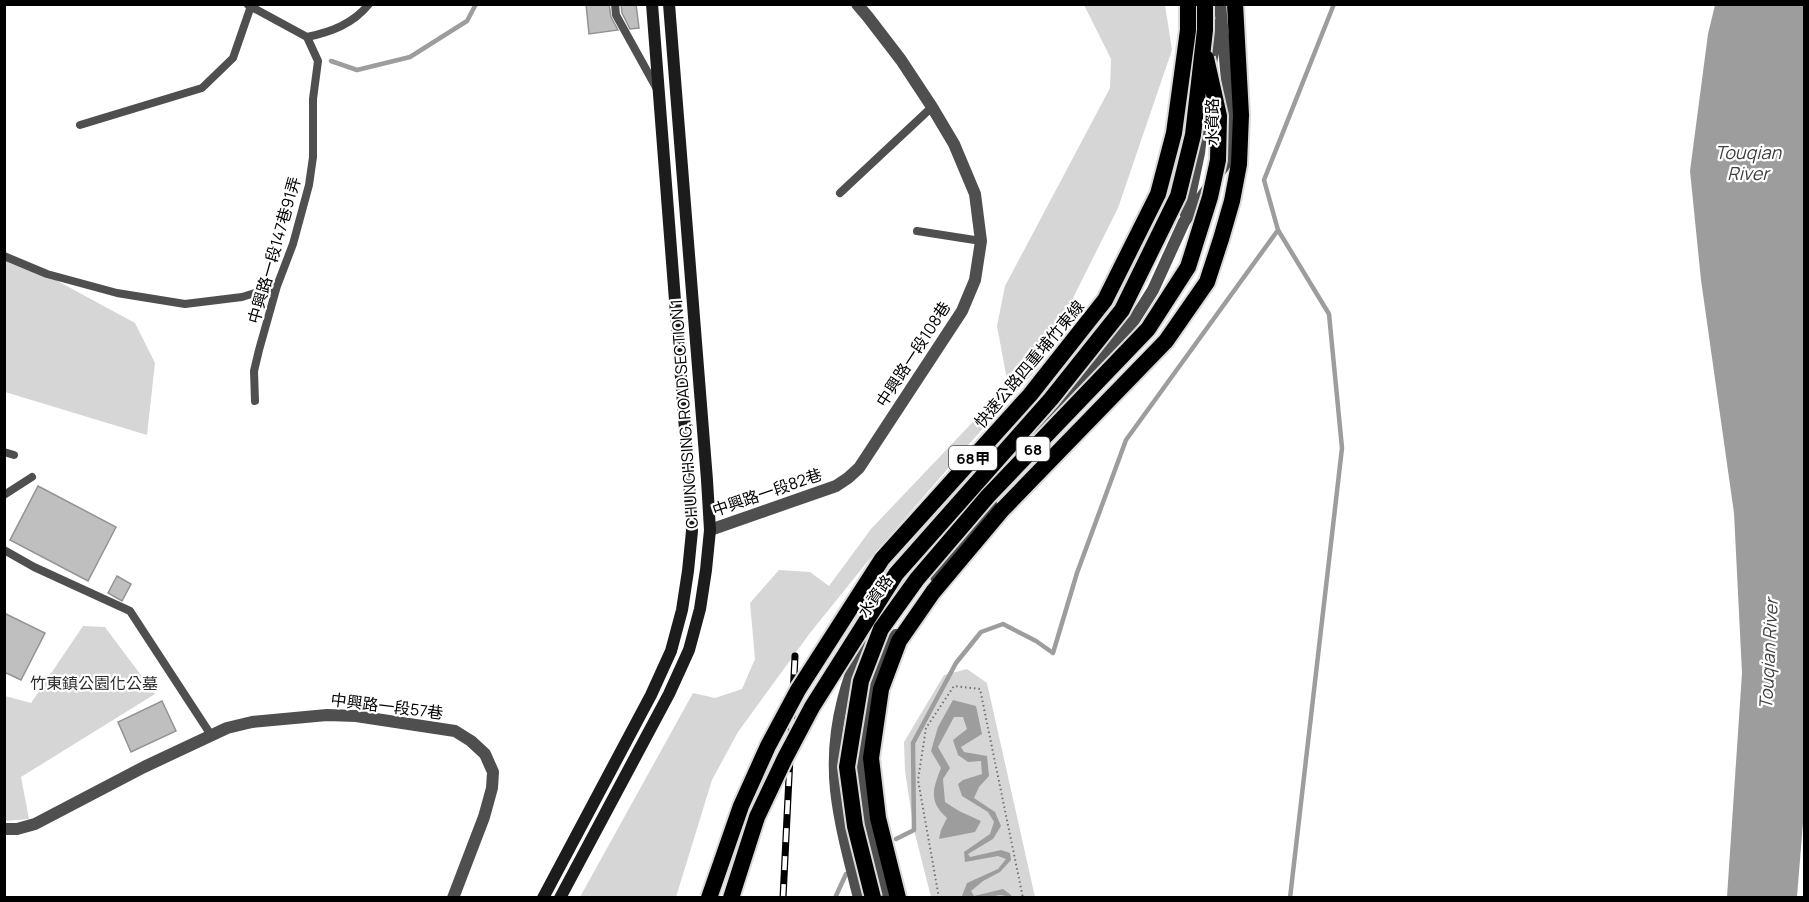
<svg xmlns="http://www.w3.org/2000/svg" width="1809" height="902" font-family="Manrope,'Noto Sans TC',sans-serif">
  <rect width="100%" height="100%" fill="#fff"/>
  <path fill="#d6d6d6" d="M1084 5H1165L1172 50 1118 208 1038 368 970 443 868 561 810 633 738 732 712 780 676 897H580L693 693 715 698 742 689 755 659 750 603 779 570 810 572 829 586 871 529 1008 385 997 326 1005 286 1110 88 1111 59Z
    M4 252 135 323 155 363 147 435 5 392Z
    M83 626 105 627 155 694 21 777 29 819 5 821V696L31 703Z
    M967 669 987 683 1035 897H931L914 830 905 771 904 742 944 675Z"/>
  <path fill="#9d9d9d" d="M1715 5H1804V810L1797 897H1727L1742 673 1734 513 1701 280 1690 171 1708 34Z
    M953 700 976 706 982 734 961 747 964 752 987 756 989 776 979 787 974 798 995 812 1001 826 993 839 968 854 970 857 1001 850 1010 853 1011 860 1000 872 983 881 971 891 974 896 1003 889 1011 895 1012 897 1000 895 989 897H965L962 896 967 883 998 869 1006 859 998 856 965 862 964 852 990 834 994 822 988 812 962 796 958 784 963 780 982 774 981 761 968 762 958 755 953 740 967 729 963 717H954L938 747 950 768 943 779 945 802 959 811 981 821 975 832 939 839 941 830 947 818C928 801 933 789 941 768L931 751 938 727Z"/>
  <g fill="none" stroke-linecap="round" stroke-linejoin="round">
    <path stroke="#9d9d9d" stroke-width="4.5" d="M331 61 357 70 410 57 467 21 476 4
      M896 839 914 830 913 743 956 663 981 632 1003 624 1036 641 1053 653 1077 573 1126 440 1278 230
      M835 898 846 874
      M1290 898 1342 448 1329 314 1278 230 1264 180 1334 4"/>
  </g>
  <path fill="#bfbfbf" stroke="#939393" stroke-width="1.5" d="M586 4H609L611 17 618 30 589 34Z
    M621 4H636L639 28 630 29 622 13Z
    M38 486 116 527 88 581 10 540Z
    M117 576 131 584 122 601 108 593Z
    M4 613 45 633 21 680 4 672Z
    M162 701 176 731 131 752 118 722Z"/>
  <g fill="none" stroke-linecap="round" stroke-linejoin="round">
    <g stroke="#dbdbdb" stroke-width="20">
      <path id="trunk" d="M898 898 878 818 871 758 881 689 899 641 933 592 1001 511 1166 341 1207 282 1221 239 1232 201 1239 164 1241 115 1235 4"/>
    </g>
    <path stroke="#717171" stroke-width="2" stroke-dasharray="1.5 3" stroke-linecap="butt" d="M939 898 918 780 926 728 954 686 980 689 1023 898"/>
    <path stroke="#4f4f4f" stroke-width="8" d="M615 4 616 15 657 89
      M248 5 307 37C331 32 353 24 369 4
      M80 125 202 88 233 58 251 6
      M840 193 932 107
      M917 231 981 241
      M4 256 47 274 117 293 185 304 242 297 277 286
      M255 401 254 371 259 350 277 286 293 244 309 185 313 157V99L318 61 307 37
      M4 452 14 455
      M4 495 32 477
      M4 550 34 567 130 611 211 735"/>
    <path stroke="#4f4f4f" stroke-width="12" d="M1210 70 1217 25
      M1186 215 1199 153 1202 126
      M954 523 981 491 1089 373 1134 320 1153 290 1184 222 1228 160 1230 113 1220 4
      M710 530 836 486 848 478 859 468 962 311 975 280 981 241 975 194 954 144 932 107 901 60 868 17 857 4
      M936 577 991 504
      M4 829H17L35 824 144 767 227 728 252 722 327 715 356 716 455 731 471 741 485 754 493 772 492 788 484 817 453 898
      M859 898C850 862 840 826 836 790 830 730 846 666 881 617
      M888 898 868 822 860 761 872 684 888 646 896 635"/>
    <path stroke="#1c1c1c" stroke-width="12" d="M543 898 651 695 671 651 682 610 688 571 692 531 689 481 652 4
      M560 898 669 694 689 650 700 609 706 570 710 530 707 480 669 4"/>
    <use href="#trunk" stroke="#000" stroke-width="16"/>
    <g stroke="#000" stroke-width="7">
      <path id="rail" d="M783 898 795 656"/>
    </g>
    <use href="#rail" stroke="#fff" stroke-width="4.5" stroke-dasharray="14" stroke-linecap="butt"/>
    <g stroke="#dbdbdb" stroke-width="20" stroke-linecap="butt">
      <path id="trunk-bridge" d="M709 898 741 806 768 746 798 690 882 559 1030 395 1105 300 1158 194 1174 133 1188 30V4
        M731 898 757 817 785 758 812 707 896 574 1051 399 1122 310 1178 196 1193 135 1205 30V4
        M873 898 855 826 847 767 861 681 881 629 917 579 988 496 1148 329 1188 267 1210 197 1218 160 1219 116 1206 58"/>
    </g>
    <use href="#trunk-bridge" stroke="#000" stroke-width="16"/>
  </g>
  <g text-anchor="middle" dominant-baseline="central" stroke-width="4.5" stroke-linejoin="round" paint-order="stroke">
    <g fill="#fff" stroke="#4c4c4c" stroke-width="1.5">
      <rect x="1016.5" y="437" width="33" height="24" rx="4.5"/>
      <rect x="949" y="446" width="48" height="24" rx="4.5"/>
    </g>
    <g font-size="15" font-weight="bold" fill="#000">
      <text x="1033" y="449">68</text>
      <text x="973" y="458">68甲</text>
    </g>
    <g font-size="16" fill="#000" stroke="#fff">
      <text transform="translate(1212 122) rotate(-90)">水資路</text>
      <text transform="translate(274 250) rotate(-74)">中興路一段147巷91弄</text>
      <text transform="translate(913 354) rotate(-57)">中興路一段108巷</text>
      <text transform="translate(1029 364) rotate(-50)">快速公路四重埔竹東線</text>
      <text transform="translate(684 414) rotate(-94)">CHUNGHSING, ROAD SECTION 1</text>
      <text transform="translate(767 492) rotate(-19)">中興路一段82巷</text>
      <text transform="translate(875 596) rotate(-55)">水資路</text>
      <text transform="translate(387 706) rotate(7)">中興路一段57巷</text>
    </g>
    <g font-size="16" fill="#2d2d2d" stroke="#fff">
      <text x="94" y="683">竹東鎮公園化公墓</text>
    </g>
    <g font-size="18" font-style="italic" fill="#3e3e3e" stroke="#fff">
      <text x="1748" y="152">Touqian<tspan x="1748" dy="21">River</tspan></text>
      <text transform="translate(1768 654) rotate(-87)">Touqian River</text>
    </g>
  </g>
  <rect width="1809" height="902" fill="none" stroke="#000000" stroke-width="12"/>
</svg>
